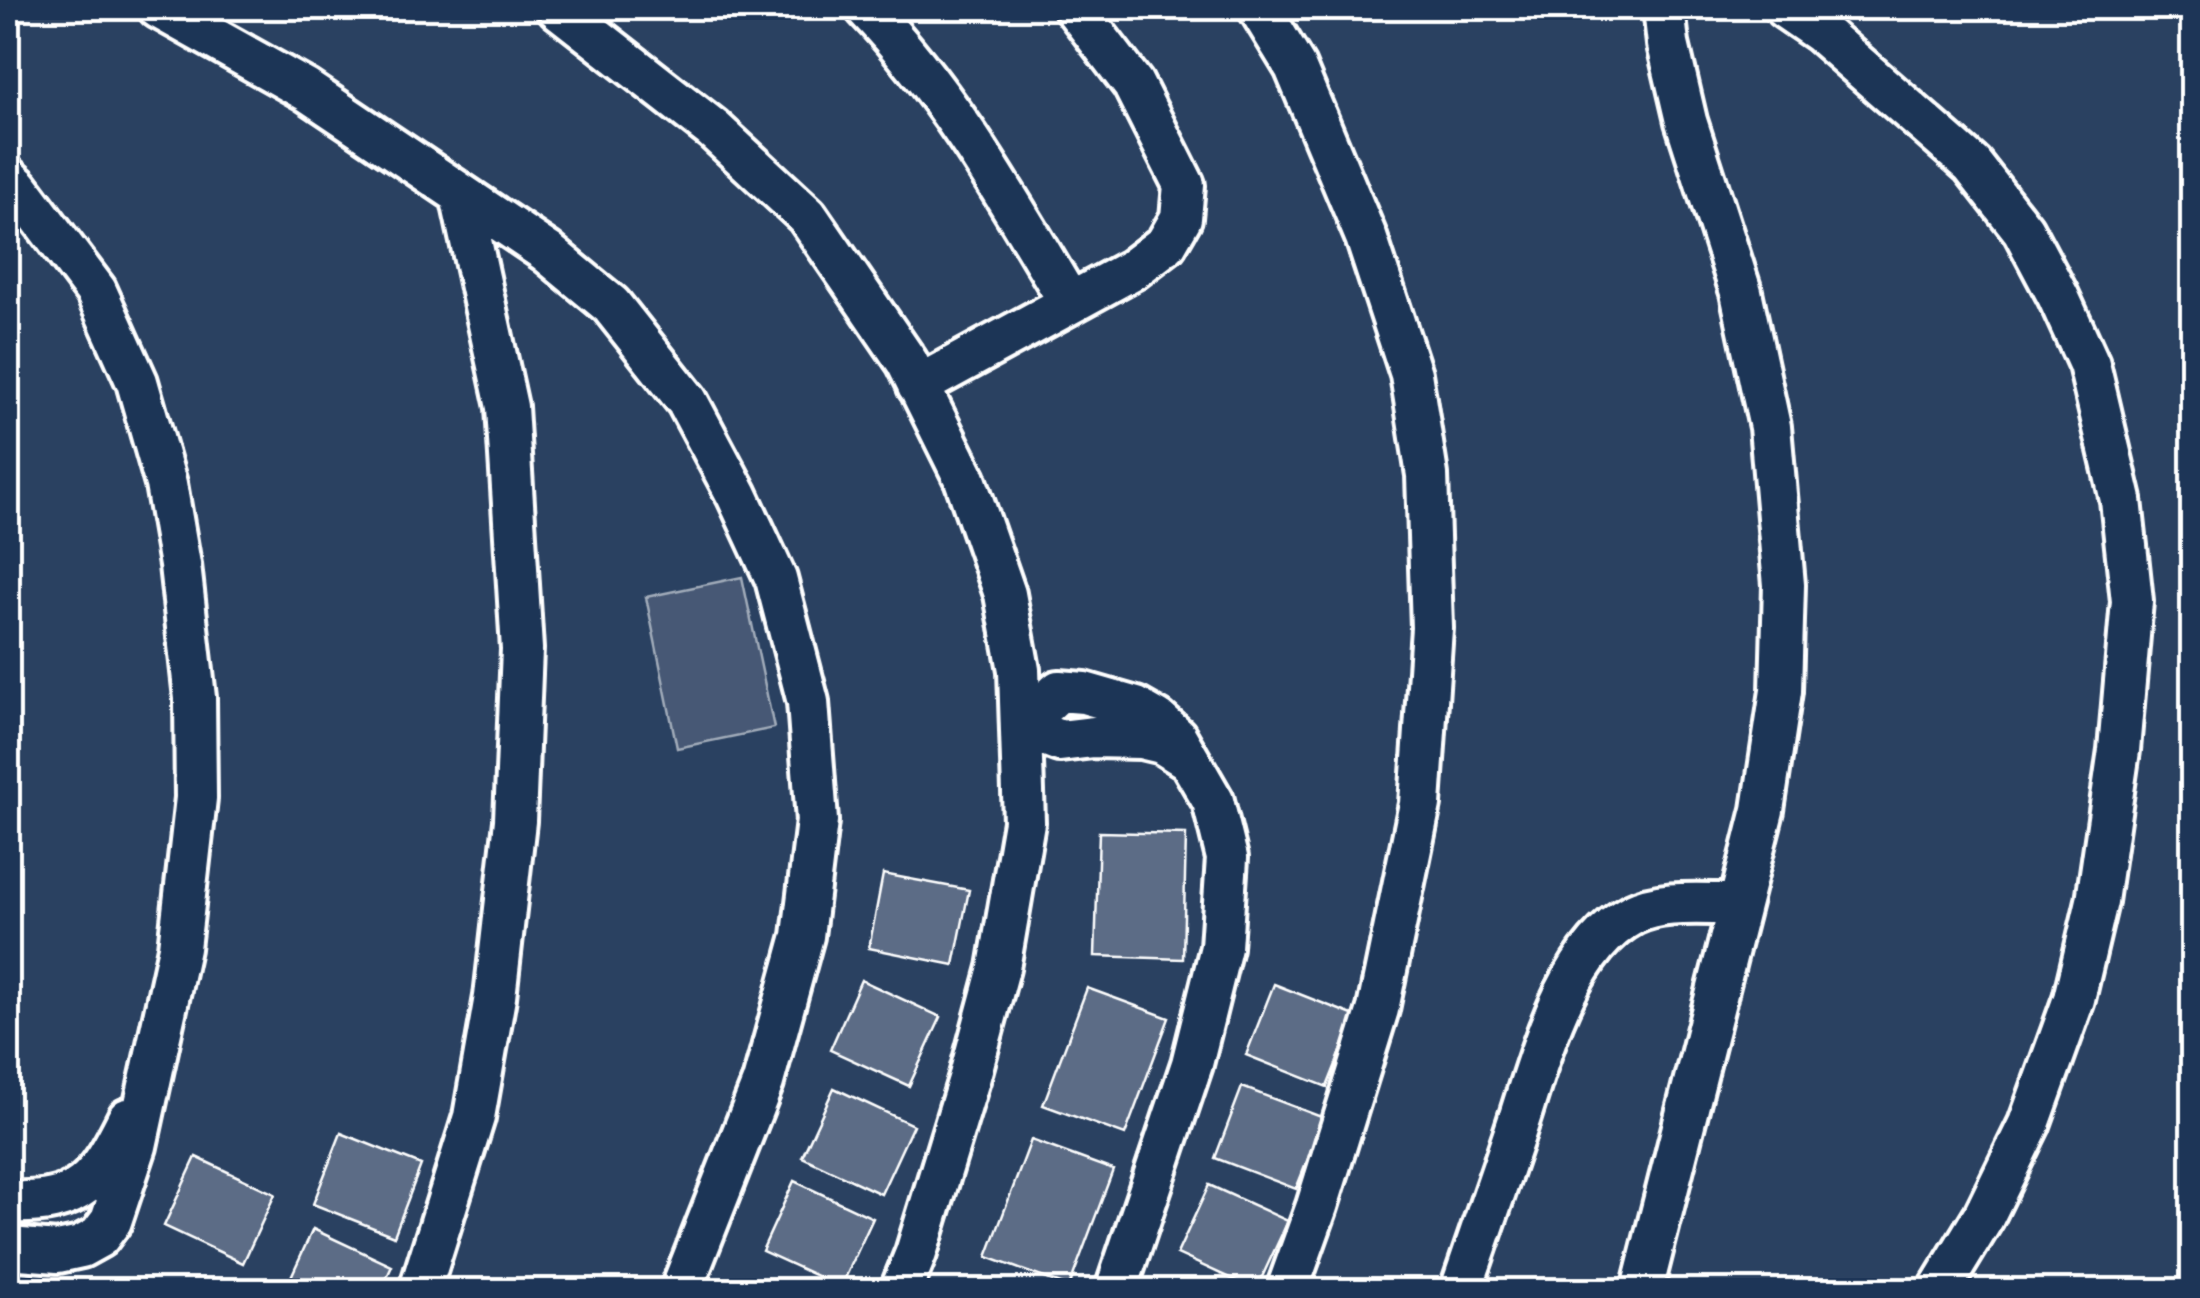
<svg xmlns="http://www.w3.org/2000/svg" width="2200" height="1298" font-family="Mali,sans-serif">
  <rect width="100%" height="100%" fill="#2a4161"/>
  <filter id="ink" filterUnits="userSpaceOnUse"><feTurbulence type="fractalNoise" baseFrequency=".01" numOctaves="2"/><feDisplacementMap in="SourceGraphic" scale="20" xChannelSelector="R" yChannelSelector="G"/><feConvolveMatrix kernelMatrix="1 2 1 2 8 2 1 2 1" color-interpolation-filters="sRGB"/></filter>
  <g filter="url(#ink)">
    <path fill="#465975" stroke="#a2acba" stroke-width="2.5" d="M742 577 774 728 677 748 646 597Z"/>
    <path fill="#5b6c86" stroke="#fff" stroke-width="2.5" d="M1099 832 1186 834 1183 959 1095 956Z
      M883 874 969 890 954 965 869 948Z
      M861 980 941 1017 909 1086 830 1050Z
      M1274 984 1355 1016 1327 1087 1246 1055Z
      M1087 988 1169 1018 1125 1135 1043 1105Z
      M1242 1087 1324 1118 1296 1189 1215 1158Z
      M834 1088 913 1125 881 1194 802 1157Z
      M341 1133 421 1165 394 1236 313 1204Z
      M1031 1140 1113 1170 1069 1287 987 1257Z
      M196 1157 275 1194 243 1263 164 1226Z
      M794 1181 873 1218 841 1287 762 1251Z
      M1209 1185 1288 1221 1256 1290 1177 1254Z
      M313 1229 392 1266 381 1290H285Z
      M757 1279 782 1290H751Z"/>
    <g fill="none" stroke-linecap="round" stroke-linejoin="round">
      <g stroke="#fff" stroke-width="48">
        <path id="minor" d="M159 8 306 90 547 252 611 305 687 401 737 495 776 579 808 702 817 821 803 936 763 1082 681 1290
          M558 8 713 129 807 216 907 362 965 479 1005 594 1019 670 1024 822 999 968 970 1076 916 1253 901 1290
          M866 8C951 97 1007 198 1070 303
          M1259 8 1295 67 1366 237 1411 374 1427 475 1432 628 1420 804 1378 1009 1317 1206 1287 1290
          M1785 8 1820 32 1972 165 2023 230 2058 296 2089 364 2121 500 2132 601 2119 750 2097 901 2074 999 2029 1124 1984 1216 1939 1290
          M8 178 18 187 96 291 137 382 166 484 180 565 195 698 196 798 179 948 136 1146 111 1221 99 1237 81 1247 58 1252 8 1248
          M918 386 1133 269 1166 244 1181 218 1184 185 1133 84 1075 8
          M8 1202C81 1205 97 1181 128 1119
          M420 1290 474 1117 495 997 515 821 522 649 507 407 461 195
          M1116 1290 1192 1064 1221 947 1227 858 1213 801 1176 737 1157 720 1136 708 1084 693 1059 691 1021 726 1060 741 1093 737 1141 738 1162 743 1189 760
          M1461 1290C1478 1240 1496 1189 1513 1138 1537 1068 1563 951 1633 914 1663 899 1706 905 1739 904
          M1642 1290 1763 810 1781 691 1784 585 1770 427 1741 292 1686 121 1668 44 1664 8"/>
      </g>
      <use href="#minor" stroke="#1d3557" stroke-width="40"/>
    </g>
  </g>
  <rect width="2200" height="1298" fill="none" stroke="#1d3557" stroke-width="40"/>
  <rect x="20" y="20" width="2160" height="1258" fill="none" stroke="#fff" stroke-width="4" filter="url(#ink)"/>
</svg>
